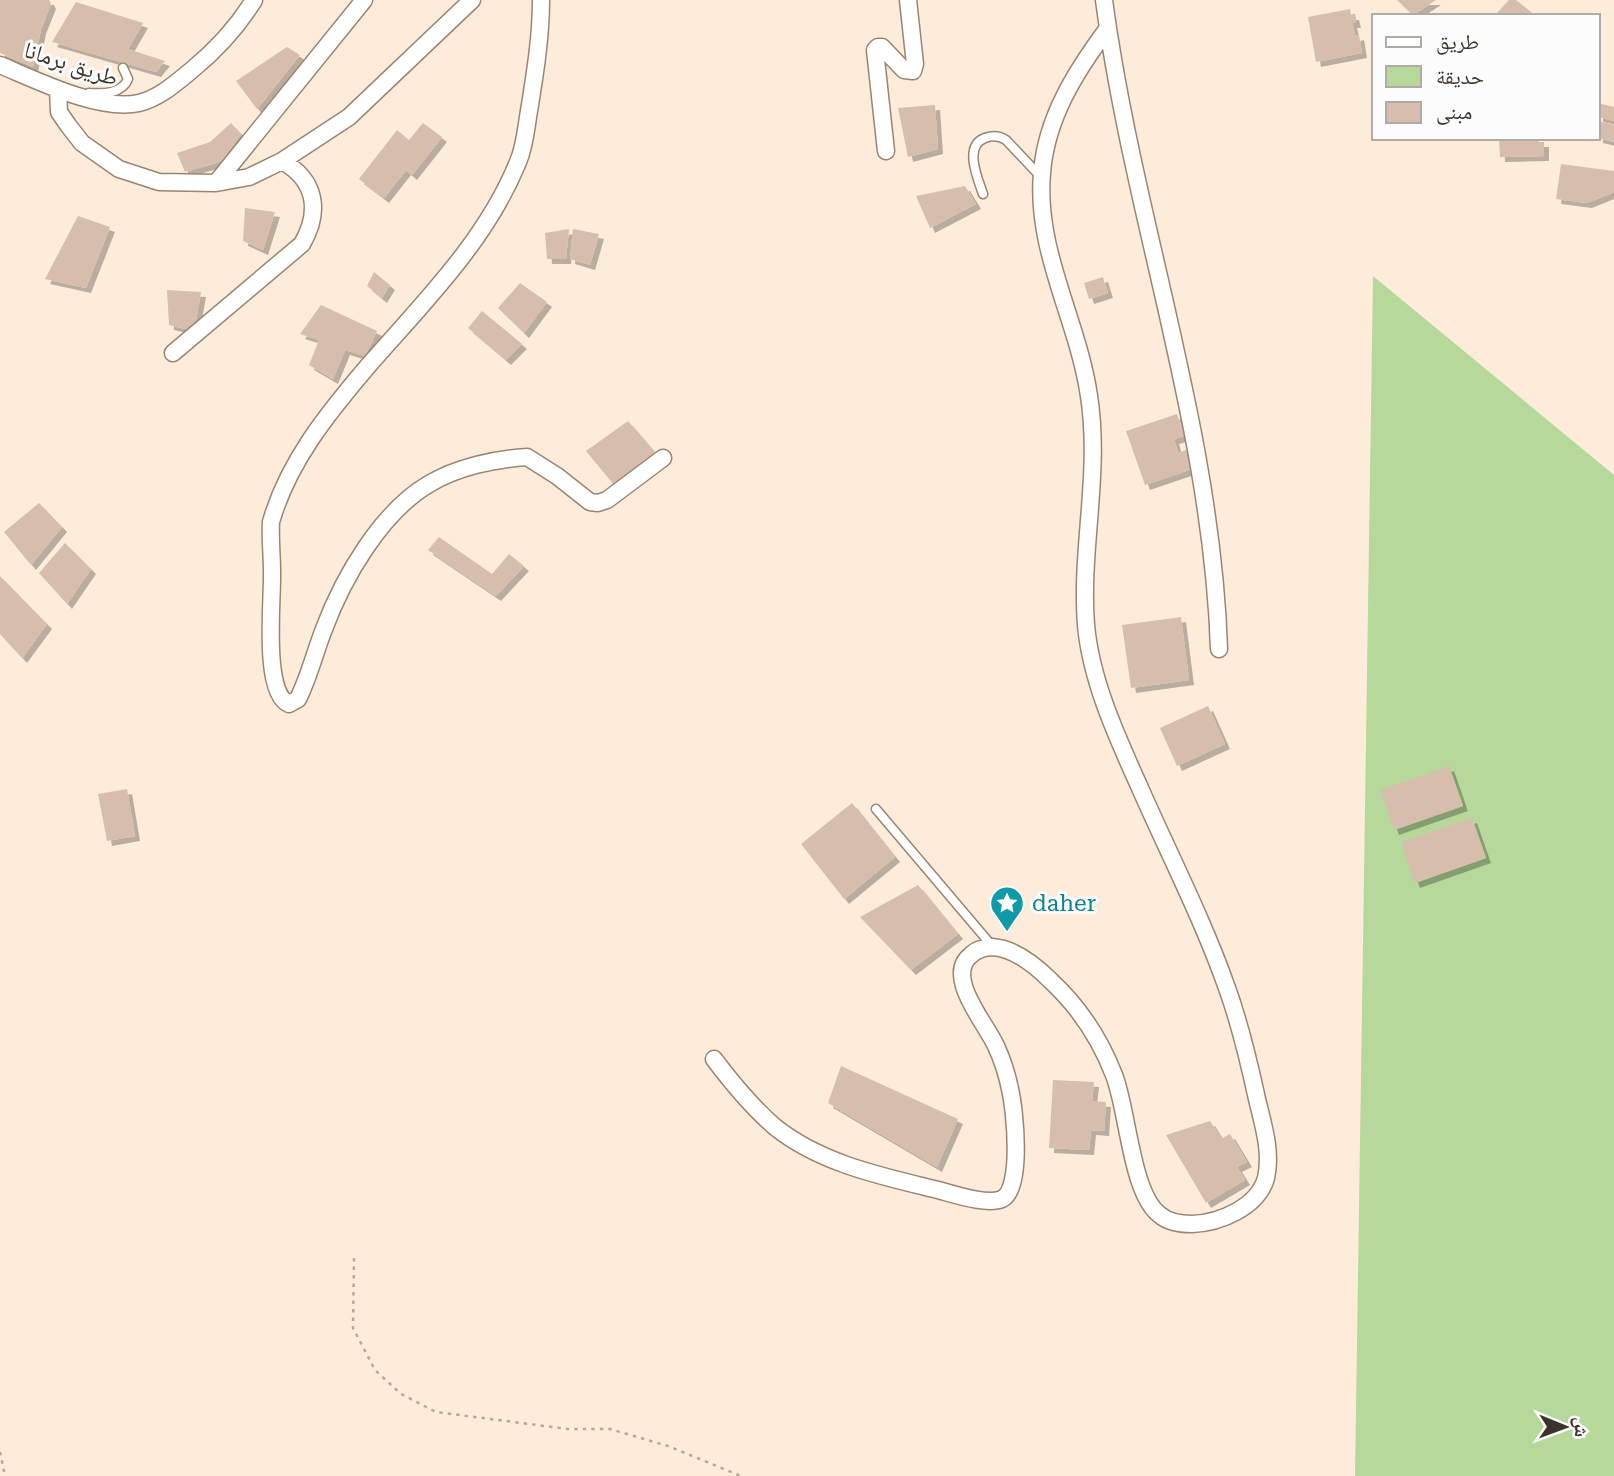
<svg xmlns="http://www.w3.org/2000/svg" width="1614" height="1476" font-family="'Roboto Serif','Noto Naskh Arabic',serif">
  <defs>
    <filter id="shadow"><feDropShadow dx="5" dy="5" stdDeviation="0" flood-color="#0004"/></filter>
  </defs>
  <rect width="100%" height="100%" fill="#fdecda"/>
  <path fill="#b6d89a" d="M1373 276 1614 475V1476H1355Z"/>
  <path fill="#d7beac" filter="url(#shadow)" d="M0 0H49L51 4 41 29 33 67 0 53Z
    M1397 0H1436L1413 15Z
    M1509 0H1516L1536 16H1494Z
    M76 2 143 23 128 49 165 61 156 72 52 42Z
    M1350 9 1351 15H1354L1356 23H1352L1355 36 1359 35 1362 53 1316 62 1308 17Z
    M287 47 300 55 257 109 236 81Z
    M1598 103 1614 107V121L1598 117Z
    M935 105 938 149 908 157 898 108Z
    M1598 121 1614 125V142L1598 138Z
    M231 123 241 134 222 161 185 172 177 153 210 142Z
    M423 123 442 137 412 175 406 170 384 198 359 179 397 130 409 140Z
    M1499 138H1539V142H1544V156L1500 157Z
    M1561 164 1614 171V192L1587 203 1556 199Z
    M965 186 976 204 930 228 916 196Z
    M245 208 275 212 263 250 243 241Z
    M78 216 110 227 86 288 45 279Z
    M569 229 566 259H547L545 233Z
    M573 229 599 234 590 265 570 259Z
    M374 272 390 285 382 298 367 286Z
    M1103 277 1108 293 1089 299 1084 283Z
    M520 283 547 302 524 333 498 308Z
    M167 290 201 292 194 331 169 325Z
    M321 305 377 331 365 356 345 350 333 379 309 365 319 340 300 334Z
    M482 311 522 344 506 360 468 328Z
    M1177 414 1185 436 1174 439 1178 453 1189 449 1195 468 1145 485 1126 431Z
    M628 421 657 455 614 485 586 451Z
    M39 503 62 527 31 565 4 532Z
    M439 537 492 574 509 554 524 566 496 596 428 550Z
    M65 543 91 569 67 604 39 573Z
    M0 576 47 624 22 658 0 634Z
    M1181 617 1189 680 1131 688 1122 625Z
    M1208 706 1225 744 1177 766 1160 728Z
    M1449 766 1463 806 1394 830 1380 790Z
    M127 789 135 836 107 841 98 794Z
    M852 803 895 857 844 899 801 844Z
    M1472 818 1486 858 1415 883 1401 842Z
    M918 885 958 934 911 970 860 917Z
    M841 1066 958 1119 937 1167 828 1103Z
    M1053 1080 1094 1082 1092 1101 1106 1102 1104 1131 1091 1130 1089 1150 1049 1148Z
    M1210 1121 1221 1139 1230 1134 1247 1162 1237 1167 1245 1180 1206 1203 1166 1135Z"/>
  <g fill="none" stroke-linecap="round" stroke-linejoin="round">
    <g stroke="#998671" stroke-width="11">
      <path id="lane" d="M89 93C103 94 122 94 128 79L123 68
        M983 194C978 179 963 146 985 138 993 135 1000 136 1006 140L1041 177
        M876 809 993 947"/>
    </g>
    <g stroke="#998671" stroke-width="19">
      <path id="street" d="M541 0C541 37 535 74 529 111 526 128 525 146 518 162 486 241 423 303 368 366 328 413 288 462 271 522 270 539 272 555 272 572 273 598 262 693 289 704L298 699C309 677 315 652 324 629 343 578 381 512 429 484 457 467 495 459 527 457L557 476 590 502 598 503 607 500 663 458
        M1104 0C1133 218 1212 428 1219 649
        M0 65C36 80 100 112 139 103 160 98 177 82 193 69 217 49 238 26 254 0
        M58 89 59 112 68 125 82 143 119 169 159 182 216 183 249 177 282 161 349 117 472 0
        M886 151 875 50 878 47H882L904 70 913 71 915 64 908 0
        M216 183 364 0
        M173 353 302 244C321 211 316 180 282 161
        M714 1059C732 1083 752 1107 775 1127 820 1163 880 1176 934 1189 951 1193 986 1206 1002 1199 1023 1189 1015 1110 1010 1089 1007 1074 1002 1059 996 1046 985 1022 944 976 971 955 976 950 985 947 992 947 1014 948 1036 966 1051 981 1079 1007 1100 1039 1114 1075 1128 1110 1131 1194 1160 1215 1168 1222 1182 1224 1192 1224 1220 1223 1258 1207 1266 1178 1272 1152 1263 1124 1257 1099 1249 1062 1240 1024 1227 988 1203 920 1169 854 1140 788 1117 737 1091 681 1086 625 1080 549 1101 474 1089 396 1078 320 1035 251 1042 173 1046 118 1076 71 1108 28"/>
    </g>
    <path stroke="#b6a89a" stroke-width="2.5" stroke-dasharray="3.5 5" stroke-linecap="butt" d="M354 1258 353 1328 375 1370 401 1394 436 1412 568 1429H610L668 1446 741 1476
      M0 1452 5 1476"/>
    <use href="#lane" stroke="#fff" stroke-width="8"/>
    <use href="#street" stroke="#fff" stroke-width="16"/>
  </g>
  <defs>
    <g id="sight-pin" transform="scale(1.75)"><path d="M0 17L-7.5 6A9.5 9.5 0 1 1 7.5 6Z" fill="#0f9aa8" stroke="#fcfcfc"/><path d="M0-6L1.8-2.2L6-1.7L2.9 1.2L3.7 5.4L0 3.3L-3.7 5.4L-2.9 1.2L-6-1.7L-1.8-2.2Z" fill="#fff"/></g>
  </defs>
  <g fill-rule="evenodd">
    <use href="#sight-pin" x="1007" y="903"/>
  </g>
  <g text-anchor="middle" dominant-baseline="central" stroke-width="6" stroke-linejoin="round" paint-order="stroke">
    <g font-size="23" fill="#3c342b" stroke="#fcfcfc">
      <text transform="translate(71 64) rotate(18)">طريق برمانا</text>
    </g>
    <g font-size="23" fill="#0d838f" stroke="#fcfcfc" text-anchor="start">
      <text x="1032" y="903">daher</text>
    </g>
  </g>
  <rect x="1372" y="14" width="228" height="126" fill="#fcfcfc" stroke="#afaca8" stroke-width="2"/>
  <rect x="1386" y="37" width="35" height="10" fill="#ffffff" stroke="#afaca8" stroke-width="2"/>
  <text x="1436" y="49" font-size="21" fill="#3c342b">طريق</text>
  <rect x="1386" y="66" width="35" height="21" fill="#b6d89a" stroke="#afaca8" stroke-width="2"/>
  <text x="1436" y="84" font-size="21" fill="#3c342b">حديقة</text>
  <rect x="1386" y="102" width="35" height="21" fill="#d7beac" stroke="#afaca8" stroke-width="2"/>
  <text x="1436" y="119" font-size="21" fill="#3c342b">مبنى</text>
  <g transform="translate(1565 1427) rotate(91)" stroke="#fcfcfc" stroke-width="5" paint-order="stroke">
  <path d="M0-5L12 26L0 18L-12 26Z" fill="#3c342b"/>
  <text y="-10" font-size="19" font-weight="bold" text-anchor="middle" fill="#3c342b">ش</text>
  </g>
</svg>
